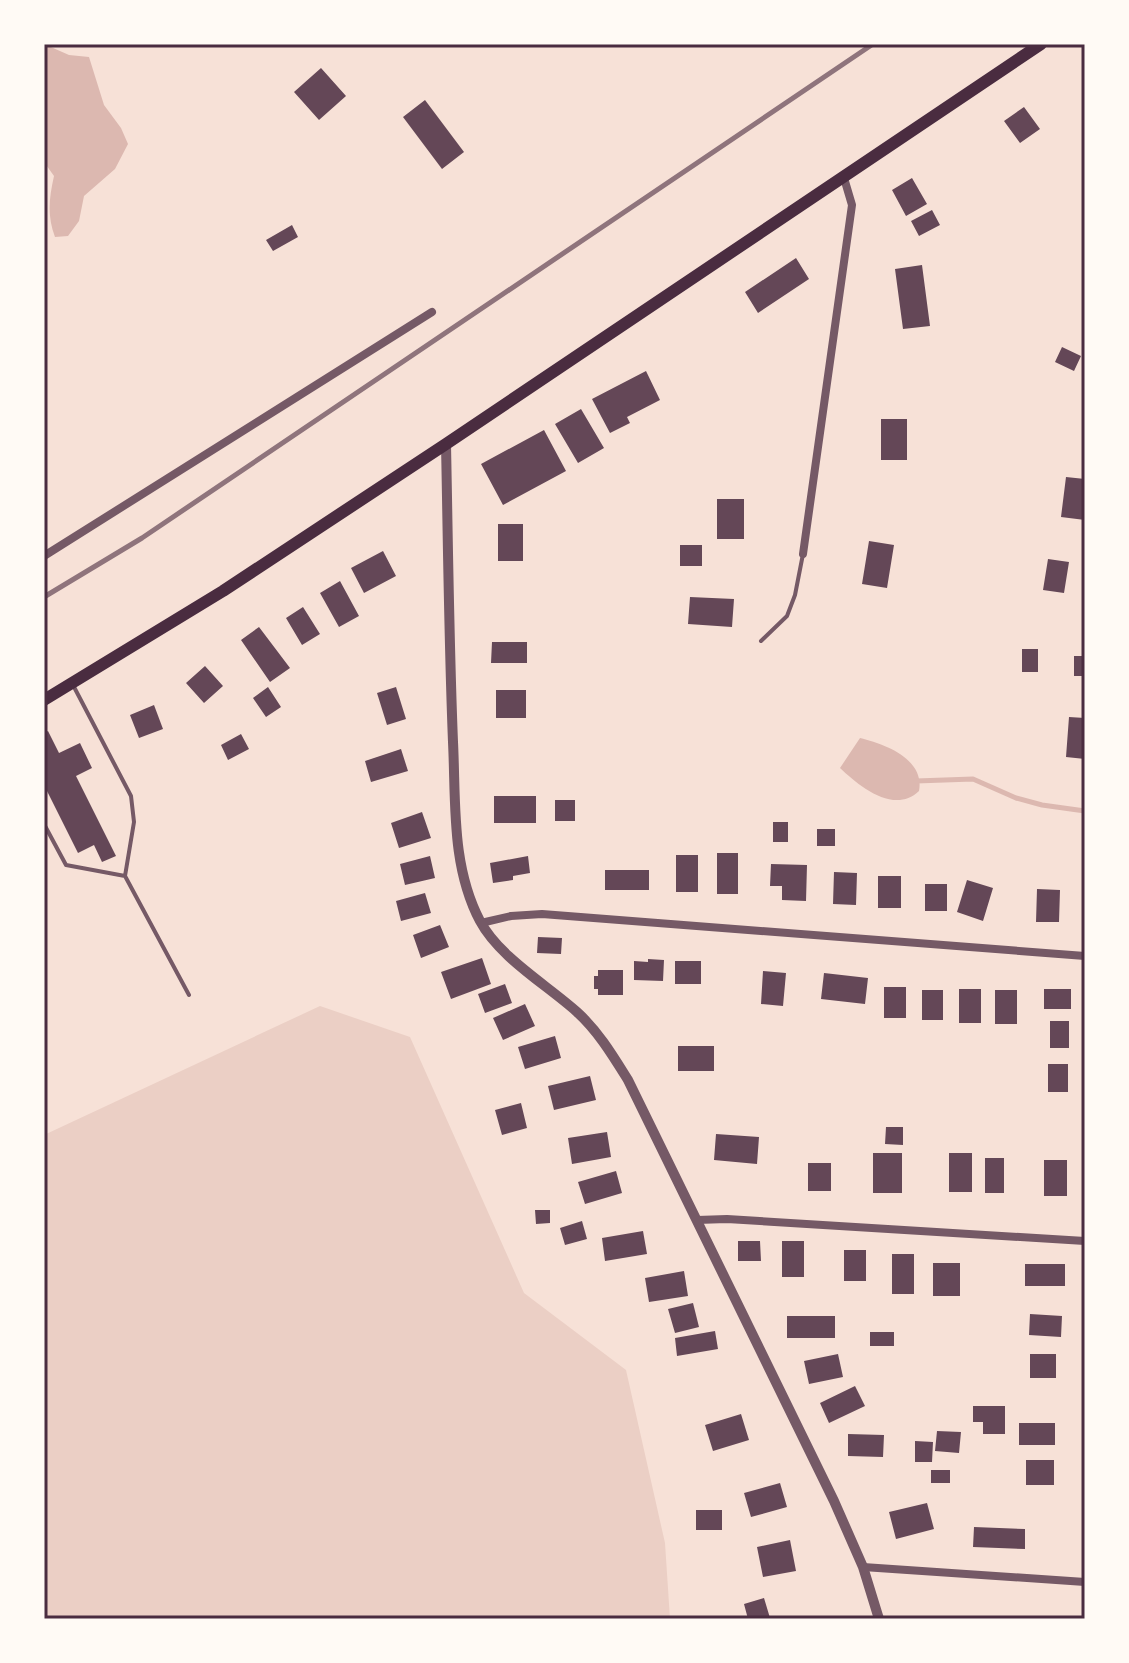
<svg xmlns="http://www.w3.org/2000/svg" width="1129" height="1663" font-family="'Fira Sans Condensed',sans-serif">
  <rect width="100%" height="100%" fill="#f7e1d7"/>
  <path fill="#ebcfc5" d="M320 1006 410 1037 524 1293 626 1370 665 1543 670 1619H44V1135Z"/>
  <path fill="#dcb8b0" d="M44 44 69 55 89 57 104 105 121 128 128 144 115 169 84 196 79 221 68 236 55 237C47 216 49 198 54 176L44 162Z
    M860 738C885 744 925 759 919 791 894 815 859 786 840 768Z"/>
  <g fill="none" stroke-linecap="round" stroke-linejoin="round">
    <path stroke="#dcb8b0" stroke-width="5" d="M916 781 973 779 1016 798 1042 805 1085 811"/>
  </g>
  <path fill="#644757" d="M321 68 346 96 319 120 294 92Z
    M425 100 464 152 442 169 403 117Z
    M1024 107 1040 129 1020 143 1004 121Z
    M912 178 927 204 906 216 892 190Z
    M932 210 940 225 919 236 911 221Z
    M292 225 298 237 273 251 266 240Z
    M796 258 809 279 758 313 745 292Z
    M922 265 930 326 903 329 895 269Z
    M1062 347 1081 356 1074 371 1055 362Z
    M646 371 660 400 627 417 630 423 610 433 592 399Z
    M581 409 604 448 578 463 555 424Z
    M881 419H907V460H881Z
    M544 430 566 471 503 505 481 464Z
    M1066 477 1085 479V520L1061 517Z
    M717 499H744V539H717Z
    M498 524H523V561H498Z
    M869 541 894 545 887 588 862 584Z
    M680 545H702V566H680Z
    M383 551 396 576 364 593 351 568Z
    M1048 559 1069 562 1064 593 1043 590Z
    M340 581 359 616 339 627 320 593Z
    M690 597 734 599 732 627 688 624Z
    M303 607 320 634 302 645 286 618Z
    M259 627 290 668 270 682 241 640Z
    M492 642H527V663H491Z
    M1022 649H1038V672H1022Z
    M1074 656H1085V676H1074Z
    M205 666 223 686 204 703 186 683Z
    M268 687 281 707 266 717 253 698Z
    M396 687 406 719 387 725 377 693Z
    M496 690H526V718H496Z
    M154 705 163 729 139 738 130 715Z
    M1069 717 1085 718V759L1066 757Z
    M48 731 59 753 80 743 92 768 76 776 116 856 102 862 94 845 78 853 44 785V733Z
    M241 734 249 749 228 760 221 745Z
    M401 749 408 771 371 782 365 761Z
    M494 796H536V823H494Z
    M555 800H575V821H555Z
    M422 812 431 838 399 848 391 823Z
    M773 822H788V842H773Z
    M817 829H835V846H817Z
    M717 853H738V894H717Z
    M676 855H698V892H676Z
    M430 856 435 878 405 885 400 864Z
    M528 856 530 873 513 876V880L493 883 490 863Z
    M771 864 807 865 806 901 782 900V886H770Z
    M605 870H649V890H605Z
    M834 872 857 873 856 905 833 904Z
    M878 876H901V908H878Z
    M967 880 993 888 983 921 957 912Z
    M925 884H947V911H925Z
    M1037 889 1060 890 1059 922H1036Z
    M425 893 431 913 401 921 396 901Z
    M440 925 449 947 421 958 413 935Z
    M538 937 562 938 561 954 537 953Z
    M482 958 491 984 451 999 441 972Z
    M648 959 664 960 663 981 634 980V961L648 962Z
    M675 961H701V984H675Z
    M598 970H623V995H598V989H594V976H598Z
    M763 971 786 973 783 1006 761 1004Z
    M824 973 868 978 865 1004 821 999Z
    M505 984 512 1003 485 1013 478 994Z
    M884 987H906V1018H884Z
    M959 989H981V1023H959Z
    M1044 989H1071V1009H1044Z
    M922 990H943V1020H922Z
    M995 990H1017V1024H995Z
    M525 1004 535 1026 503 1040 493 1018Z
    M1050 1021H1069V1048H1050Z
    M555 1036 561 1058 525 1069 518 1047Z
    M678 1046H714V1071H678Z
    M1048 1064H1068V1092H1048Z
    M590 1076 596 1100 554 1110 548 1086Z
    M521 1103 527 1128 502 1135 495 1110Z
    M886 1127H903V1145L885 1144Z
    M607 1132 611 1157 572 1164 568 1138Z
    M716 1134 759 1137 757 1164 714 1160Z
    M873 1153H902V1193H873Z
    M949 1153H972V1192H949Z
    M985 1158H1004V1193H985Z
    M1044 1160H1067V1196H1044Z
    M808 1163H831V1191H808Z
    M616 1171 622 1193 585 1204 578 1182Z
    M535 1210H550V1223L536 1224Z
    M582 1221 587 1239 565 1245 560 1228Z
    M643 1231 647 1254 605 1261 602 1238Z
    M738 1241H760L761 1261H738Z
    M782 1241H804V1277H782Z
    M844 1250H866V1281H844Z
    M892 1254H914V1294H892Z
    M933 1263H960V1296H933Z
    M1025 1264H1065V1286H1025Z
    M684 1271 688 1296 649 1302 645 1278Z
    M693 1303 699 1327 675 1333 668 1309Z
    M1030 1314 1062 1316 1061 1337 1029 1335Z
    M787 1316H835V1338H787Z
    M715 1331 718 1349 677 1356 675 1338Z
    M870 1332H894V1346H870Z
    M838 1354 843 1377 809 1384 804 1361Z
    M1030 1354H1056V1378H1030Z
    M855 1386 865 1406 829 1423 820 1403Z
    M973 1406H1005V1434H983V1422H973Z
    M741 1414 749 1440 713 1451 705 1425Z
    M1019 1423H1055V1445H1019Z
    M937 1431 961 1432 959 1453 935 1451Z
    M848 1434 884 1435 883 1457 848 1456Z
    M915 1441 933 1442 932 1462H915Z
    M1026 1460H1054V1485H1026Z
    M931 1470H950V1483H931Z
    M780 1483 787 1507 751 1517 744 1493Z
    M927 1503 934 1529 896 1539 889 1512Z
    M696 1510H722V1530H696Z
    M974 1527 1025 1529V1549L973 1547Z
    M790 1540 796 1571 763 1577 757 1547Z
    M764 1598 770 1618 748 1619 744 1604Z"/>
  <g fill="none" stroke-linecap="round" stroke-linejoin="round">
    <path stroke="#755966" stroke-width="4" d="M761 641 787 616 795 595 803 554
      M73 685 131 796 134 822 125 876
      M44 824 66 865 125 876 189 995"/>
    <path stroke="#755966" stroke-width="8" d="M803 554 852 205 844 178
      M44 556 432 312
      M481 923 511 916 542 914 1085 956
      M697 1220 727 1219 1085 1241
      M863 1567 1085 1582"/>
    <path stroke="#755966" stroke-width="10" d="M446 444C448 543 449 643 453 742 456 802 451 866 480 921 499 957 547 985 577 1012 598 1031 613 1056 628 1080L834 1501 863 1567 879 1619"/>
    <path stroke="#4a2c40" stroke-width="12" d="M44 700 223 591 446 444 1041 44"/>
    <path stroke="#8f747c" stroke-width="5" d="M44 597 142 538 873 44"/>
  </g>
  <rect width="1129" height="1663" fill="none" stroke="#fffaf5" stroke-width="92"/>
  <rect x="46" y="46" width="1037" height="1571" fill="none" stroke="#4a2c40" stroke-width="3"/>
</svg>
